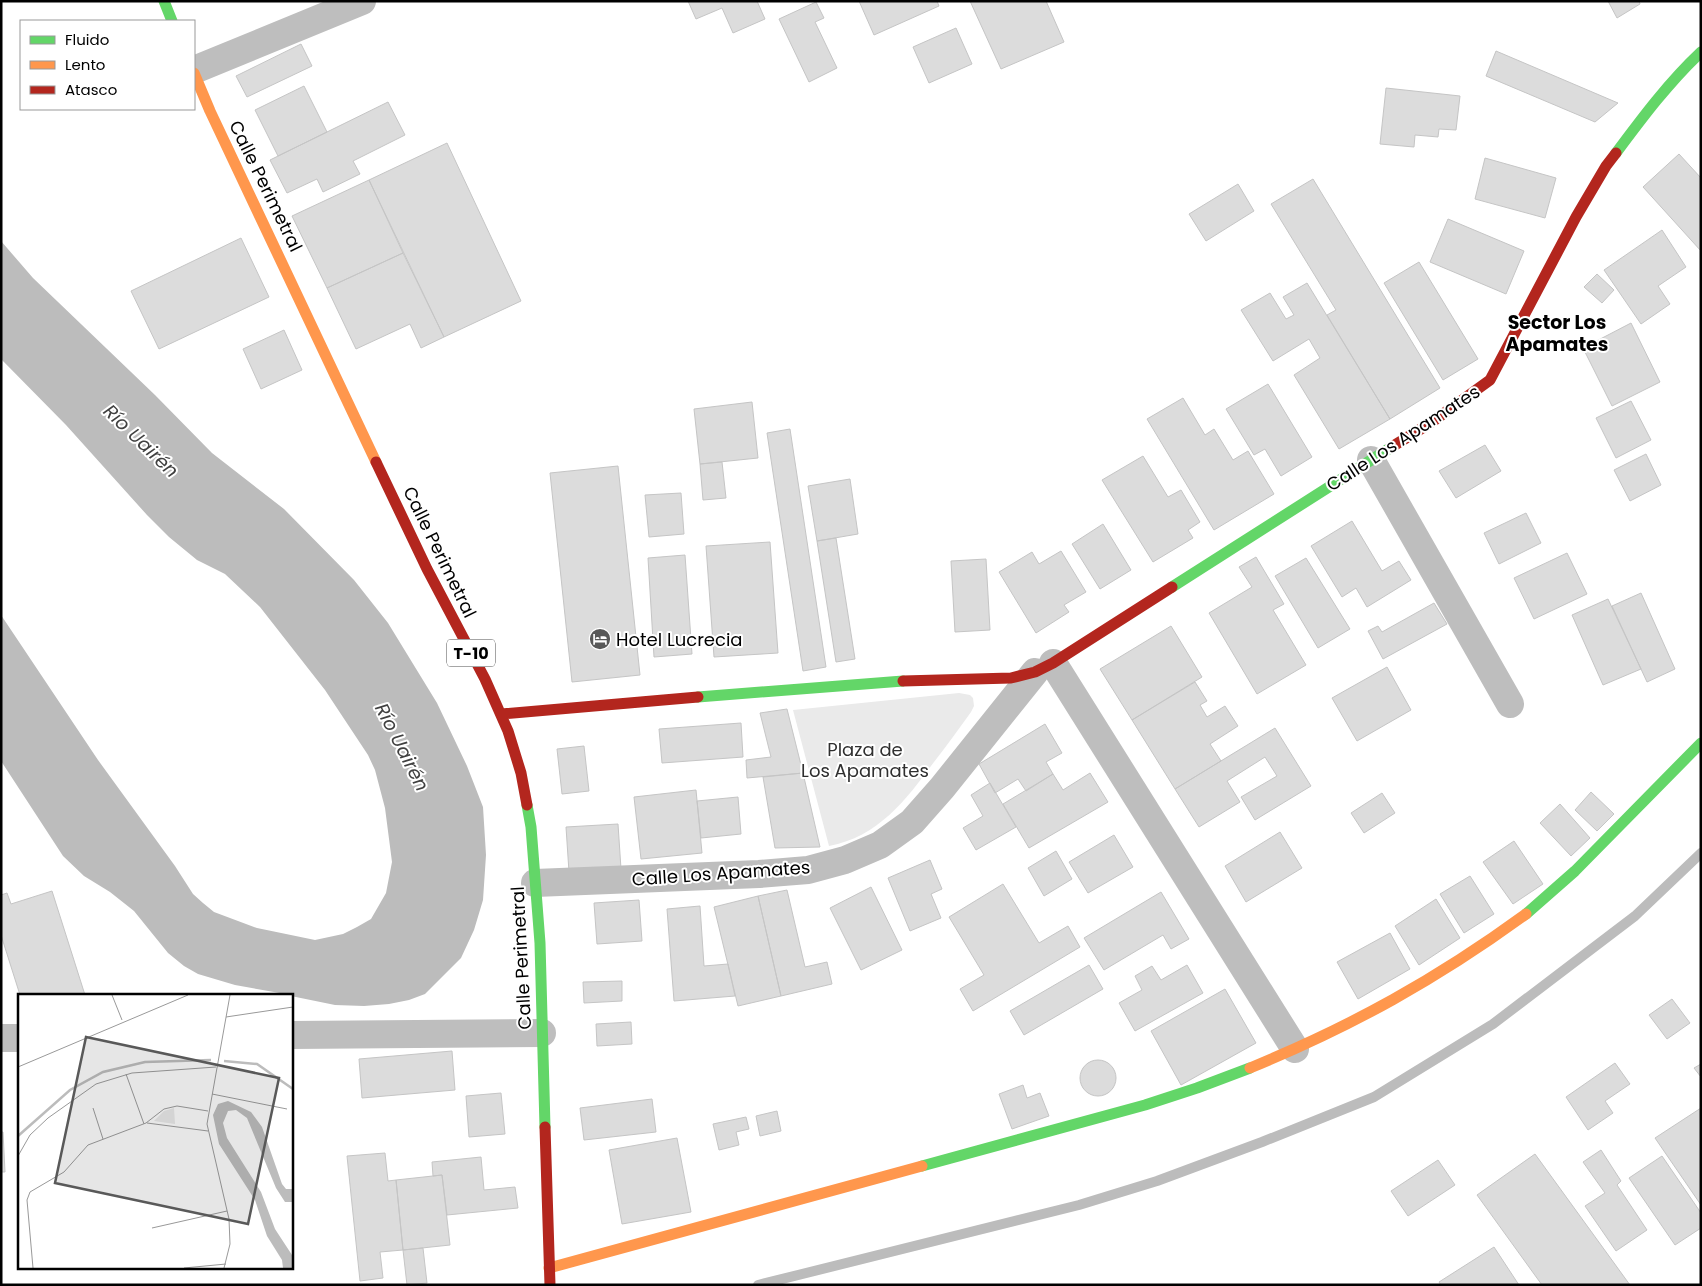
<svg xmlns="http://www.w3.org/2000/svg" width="1702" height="1286" font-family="Poppins,sans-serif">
  <rect width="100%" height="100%" fill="#fff"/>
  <path fill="#eaeaea" d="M959 693 970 695 973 698 974 706 971 712C959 729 947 745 934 762 906 800 878 837 829 846L793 710Z"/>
  <path fill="#bcbcbc" d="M1 241 33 278 155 395 212 453 284 509 354 580 388 623 437 703 467 766 483 807 486 855 483 900 474 930 461 958 425 994 409 1000 389 1004 364 1006 335 1005 291 996V995L235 985 198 974 184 966 168 953 134 911 110 892 84 876 63 856 3 764 1 761V615L98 760 175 866 193 894 203 903 214 912 257 928 315 940 343 934 357 927 371 919 386 893 392 862 385 808 375 770 368 755 325 690 260 607 225 574 197 560 169 537 147 515 66 425 1 359Z"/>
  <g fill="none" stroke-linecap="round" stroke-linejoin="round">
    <path stroke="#bcbcbc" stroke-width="10" d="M758 1285 1079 1205 1157 1181 1262 1142 1374 1097 1493 1024 1635 916 1701 853"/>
  </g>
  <path fill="#dcdcdc" stroke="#c5c5c5" d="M688 1H757L765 19 733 33 722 8 696 19Z
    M859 1H937L939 6 874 35Z
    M970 1H1046L1064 42 1001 69Z
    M1608 1H1639L1640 4 1617 18Z
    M816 2 824 18 815 22 837 68 809 82 779 19Z
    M956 28 972 64 929 83 913 47Z
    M301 44 312 66 247 97 236 76Z
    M1496 51 1618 103 1595 122 1486 76Z
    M304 86 327 132 278 156 255 110Z
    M1386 88 1460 96 1456 130 1439 129 1438 137 1415 135 1414 147 1380 144Z
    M388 102 405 135 353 161 360 174 323 192 317 179 287 193 270 160Z
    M447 143 521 301 444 337 369 180Z
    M1679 154 1701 178V251L1643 187Z
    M1485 158 1556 178 1545 218 1475 199Z
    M1313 179 1440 388 1390 419 1327 315 1336 310 1271 204Z
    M369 180 403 253 327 288 292 216Z
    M1238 184 1254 211 1206 241 1189 214Z
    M1448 219 1524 251 1506 294 1430 262Z
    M1662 230 1686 267 1658 286 1670 304 1641 324 1604 270Z
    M241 238 269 297 159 349 131 291Z
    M403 253 444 337 421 348 410 324 356 349 327 288Z
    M1419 262 1478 359 1443 380 1384 283Z
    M1597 274 1614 290 1602 303 1584 287Z
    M1307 283 1390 419 1339 449 1294 375 1320 358 1309 339 1273 361 1241 310 1270 293 1286 319 1294 315 1283 297Z
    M1631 323 1660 382 1612 406 1583 348Z
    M284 330 302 370 261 389 243 349Z
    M1268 384 1312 457 1281 476 1265 449 1254 455 1226 409Z
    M1183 398 1205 435 1214 429 1233 460 1248 451 1274 494 1214 530 1147 419Z
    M1631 401 1651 440 1616 458 1596 418Z
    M752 402 758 458 700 464 694 409Z
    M790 429 826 667 803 671 767 433Z
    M1485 445 1501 471 1456 498 1439 471Z
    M1646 454 1661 485 1630 501 1614 470Z
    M1143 456 1168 497 1181 490 1200 522 1188 530 1193 538 1153 562 1102 480Z
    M722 462 726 498 703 500 700 464Z
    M618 466 640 675 572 682 550 473Z
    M850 479 858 534 817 541 808 486Z
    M681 493 684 534 649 537 645 495Z
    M1526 513 1541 543 1499 564 1484 533Z
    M1352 521 1382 571 1399 561 1411 580 1367 607 1356 588 1342 597 1311 546Z
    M1103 524 1131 570 1100 589 1072 544Z
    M836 538 855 659 836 662 817 541Z
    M770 542 778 653 714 657 706 546Z
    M1061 551 1086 592 1064 605 1069 612 1036 633 999 572 1032 552 1039 564Z
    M1567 553 1587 594 1534 619 1514 578Z
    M685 555 692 654 654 657 648 558Z
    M1256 557 1284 604 1273 610 1306 665 1257 694 1209 613 1252 587 1239 567Z
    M1306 558 1350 629 1318 648 1275 576Z
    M986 559 990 630 955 632 951 561Z
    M1641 593 1675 669 1647 682 1612 606Z
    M1608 599 1641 669 1603 685 1572 615Z
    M1434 603 1447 624 1383 659 1368 631 1378 626 1382 632Z
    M1171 626 1202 677 1132 720 1100 669Z
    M1387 667 1411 710 1357 741 1332 698Z
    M1195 682 1207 701 1200 705 1207 717 1225 706 1238 726 1210 744 1221 761 1175 789 1132 720Z
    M787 709 803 773 747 778 746 760 771 757 760 713Z
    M741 723 743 757 662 763 659 729Z
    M1045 724 1062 753 1046 762 1053 774 1026 791 1018 779 995 793 979 764Z
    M1275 728 1311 786 1255 820 1241 797 1277 776 1265 757 1227 781 1240 802 1199 827 1175 789Z
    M584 746 589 791 562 794 557 749Z
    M803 773 820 847 775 848 763 777Z
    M1090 773 1108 802 1029 848 1003 804 1053 774 1063 790Z
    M990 783 1016 827 976 850 963 828 983 816 971 795Z
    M696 790 702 853 641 859 634 797Z
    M1591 792 1614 814 1597 831 1575 810Z
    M1382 793 1395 813 1364 833 1351 813Z
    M738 797 741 834 701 838 697 801Z
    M1560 804 1590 838 1571 856 1540 823Z
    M618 824 621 869 569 872 566 827Z
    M1280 832 1302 868 1246 902 1225 866Z
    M1114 835 1133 867 1088 893 1069 862Z
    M1514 841 1543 884 1513 904 1483 862Z
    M1056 851 1072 879 1044 896 1028 868Z
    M930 860 942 889 931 894 941 918 910 931 888 878Z
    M1470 876 1494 914 1464 933 1440 894Z
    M1003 884 1039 943 1068 926 1080 947 973 1011 960 989 984 975 949 917Z
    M871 887 902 950 861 970 830 908Z
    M787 890 805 967 827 962 832 984 781 996 758 896Z
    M52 891 85 995H20L1 935V895L7 893 11 904Z
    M1161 892 1189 939 1171 949 1163 935 1104 970 1084 938Z
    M758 896 781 996 738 1006 714 907Z
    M1436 899 1460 938 1419 965 1395 926Z
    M639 900 642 941 597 944 594 903Z
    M700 906 704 966 728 964 735 996 674 1001 667 909Z
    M1390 933 1410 969 1358 999 1337 962Z
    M1089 965 1103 989 1024 1035 1010 1011Z
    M1187 965 1203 993 1135 1031 1119 1003 1142 990 1135 976 1152 966 1161 980Z
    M622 981V1001L584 1003 583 982Z
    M1225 989 1256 1043 1181 1085 1151 1031Z
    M1672 999 1690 1023 1667 1039 1649 1015Z
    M631 1022 632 1044 597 1046 596 1024Z
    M452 1051 455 1090 362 1098 359 1059Z
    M1080 1078a18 18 0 1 1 36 0a18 18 0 1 1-36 0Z
    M1615 1063 1630 1084 1605 1101 1613 1113 1588 1130 1566 1097Z
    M1701 1064V1077L1694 1068Z
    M1023 1085 1027 1098 1040 1093 1049 1116 1012 1129 999 1094Z
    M501 1093 505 1134 469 1137 466 1096Z
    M652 1099 656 1132 584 1140 580 1108Z
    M1701 1108V1205L1655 1138Z
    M777 1111 781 1131 760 1136 756 1116Z
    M746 1117 749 1129 736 1132 739 1145 719 1150 713 1124Z
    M1 1132H3L5 1172H1Z
    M677 1138 691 1212 622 1224 609 1150Z
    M1601 1150 1621 1181 1617 1185 1647 1230 1616 1251 1585 1206 1605 1193 1583 1162Z
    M385 1153 388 1181 396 1180 403 1250 380 1252 383 1278 360 1281 347 1156Z
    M1535 1154 1630 1285H1542L1477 1195Z
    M1662 1156 1701 1213V1228L1675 1245 1629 1178Z
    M481 1157 484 1190 515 1187 518 1208 447 1215 442 1175 433 1176 432 1162Z
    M1438 1160 1455 1185 1408 1216 1391 1191Z
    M442 1175 450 1245 403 1250 396 1180Z
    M1494 1247 1519 1285H1441L1439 1282Z
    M423 1248 427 1283 407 1285 403 1250Z"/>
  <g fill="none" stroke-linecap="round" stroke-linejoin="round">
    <path stroke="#bebebe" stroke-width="28" d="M194 70 362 1
      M1371 460 1510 704
      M1053 663 1295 1049
      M535 883 759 874 808 870 845 860 880 845 912 822 942 788 1035 672
      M291 1035 542 1033
      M1 1038H19"/>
    <path stroke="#63d668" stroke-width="11" d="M164 1 172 21
      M1616 153C1642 118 1669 82 1701 52
      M1172 587 1390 448
      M698 697 903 681
      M527 805 531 827 540 943 545 1127
      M1526 914 1575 871 1701 743
      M922 1166 1145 1105 1197 1088 1250 1068"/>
    <path stroke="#ff974d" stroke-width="11" d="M194 73 210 111 376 462
      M1250 1068C1352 1026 1437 979 1526 914
      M549 1268 922 1166"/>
    <path stroke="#b3261e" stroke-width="11" d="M1390 448 1432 422 1490 380 1576 217 1606 166 1616 153
      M376 462 427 569 485 679 508 731 521 773 527 805
      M903 681 1011 678 1035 672 1053 663 1172 587
      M501 714 698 697
      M545 1127 550 1285"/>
  </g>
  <defs>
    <g id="hotel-disc" transform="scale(1.125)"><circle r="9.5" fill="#595959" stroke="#fff"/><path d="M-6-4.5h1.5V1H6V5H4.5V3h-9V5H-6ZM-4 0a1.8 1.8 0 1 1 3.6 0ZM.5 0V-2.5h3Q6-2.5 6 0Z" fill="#fff"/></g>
  </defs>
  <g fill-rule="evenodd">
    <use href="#hotel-disc" x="600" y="639"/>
  </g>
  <g text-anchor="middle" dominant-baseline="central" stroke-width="4" stroke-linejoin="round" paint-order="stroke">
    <rect fill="#fff" stroke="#4c4c4c" stroke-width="1" x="447" y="639.5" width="48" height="27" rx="4"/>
    <g font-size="16" font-weight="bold" fill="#000">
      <text x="471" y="653">T-10</text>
    </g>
    <g font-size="18" fill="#000" stroke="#fff">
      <text transform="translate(266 186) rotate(64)">Calle Perimetral</text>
      <text transform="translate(1403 438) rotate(-33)">Calle Los Apamates</text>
      <text transform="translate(440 552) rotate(64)">Calle Perimetral</text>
      <text transform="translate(721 873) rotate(-4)">Calle Los Apamates</text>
      <text transform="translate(521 958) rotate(-93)">Calle Perimetral</text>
    </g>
    <g font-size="18" fill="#000" stroke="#fff" text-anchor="start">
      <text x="616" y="639">Hotel Lucrecia</text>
    </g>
    <g font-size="18" fill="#2f2f2f" stroke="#fff">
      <text x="865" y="749">Plaza de<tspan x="865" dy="21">Los Apamates</tspan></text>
    </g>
    <g font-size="19" font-weight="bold" fill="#000" stroke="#fff">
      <text x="1557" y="322">Sector Los<tspan x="1557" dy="22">Apamates</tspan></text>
    </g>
    <g font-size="19" font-style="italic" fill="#404040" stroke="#fff">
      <text transform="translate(141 441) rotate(44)">Río Uairén</text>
      <text transform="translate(402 747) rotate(63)">Río Uairén</text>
    </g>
  </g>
  <g transform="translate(18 994)">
    <rect width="275" height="275" fill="#fff"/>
    <path d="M156 114 157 130 136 127 146 117Z" fill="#eaeaea"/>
    <path d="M210 107 233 118 244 133 264 190 268 195H275V208H267L258 194 229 124 218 116 210 117 205 129 209 144 243 198 257 235 274 261 275 274H265L264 266 249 242 237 206 201 150 195 121 200 110Z" fill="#bcbcbc"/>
    <path fill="none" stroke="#bcbcbc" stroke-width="2.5" d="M206 67 239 70 275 95M0 142 52 96 85 78 127 68 193 66"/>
    <path fill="none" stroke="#999" stroke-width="1" d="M94 1 104 26M208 23 275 13M0 73 170 1M108 80 126 130M194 100 269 115M75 114 85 145M129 129 190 137M0 162 12 141 30 124 78 90 114 79 198 73M134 234 209 217M15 274 9 206 12 198 46 178 70 151 128 129 146 115 159 112 190 117M166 274 208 270M206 274 212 250 211 225 189 130 212 1"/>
    <path fill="#595959" fill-opacity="0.15" stroke="#595959" stroke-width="2.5" d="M68 43 261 84 230 230 37 189Z"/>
    <rect width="275" height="275" fill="none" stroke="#000" stroke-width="2.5"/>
  </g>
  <rect width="1702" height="1286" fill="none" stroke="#000000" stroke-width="5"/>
  <rect x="20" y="20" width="175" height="90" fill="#ffffff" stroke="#999999"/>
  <rect x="30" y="36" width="25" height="8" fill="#63d668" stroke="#999999"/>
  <text x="65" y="45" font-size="15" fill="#000000">Fluido</text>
  <rect x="30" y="61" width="25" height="8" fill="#ff974d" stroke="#999999"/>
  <text x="65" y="70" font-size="15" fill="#000000">Lento</text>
  <rect x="30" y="86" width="25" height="8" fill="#b3261e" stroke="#999999"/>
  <text x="65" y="95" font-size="15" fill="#000000">Atasco</text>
</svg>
